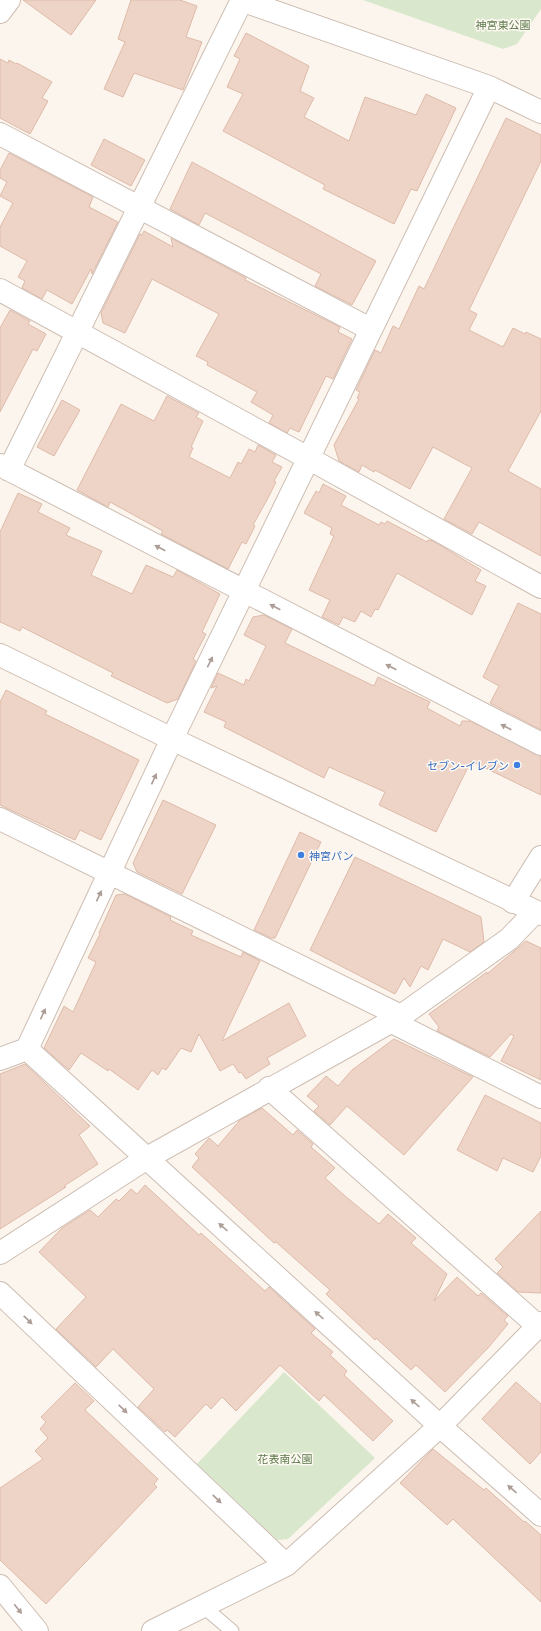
<svg xmlns="http://www.w3.org/2000/svg" width="541" height="1631" font-family="Commissioner,'Noto Sans JP',sans-serif">
  <rect width="100%" height="100%" fill="#fbf5ed"/>
  <path fill="#d9e8cc" d="M363 0H541V9L517 44 503 49Z
    M284 1372 375 1458 288 1539 277 1540 197 1464Z"/>
  <path fill="#eed4c7" stroke="#dfbaa9" d="M23 0H96L71 35Z
    M131 0H180L197 6 186 37 202 42 183 90 134 73 123 97 104 89 125 42 118 39Z
    M246 33 309 66 300 91 314 98 304 117 349 141 365 97 416 115 426 94 456 108 417 191 411 189 394 224 323 189 325 185 223 131 243 94 227 87 240 59 234 56Z
    M0 59 8 63 9 60 16 64 17 63 52 82 42 98 48 101 30 134 0 118Z
    M506 118 541 135V161L469 310 477 314 469 330 503 347 513 328 525 334 526 332 541 339V411L508 471 541 489V556L479 522 472 534 444 519 472 468 433 447 410 489 375 470 374 472 362 465 359 472 339 461 334 445 359 399 357 398 360 392 356 390 375 350 381 353 393 326 399 329 419 286 424 289Z
    M104 139 145 160 131 186 91 165Z
    M9 153 93 197 89 207 118 222 92 274 91 269 72 304 47 290 42 299 22 288 25 281 18 277 27 261 0 246V227L13 203 0 196 7 182 0 178V170Z
    M192 162 376 261 352 305 315 286 321 274 264 244 205 213 199 225 170 209Z
    M144 231 173 247 171 238 246 278 245 280 340 327 338 332 352 339 333 379 326 376 299 432 290 428 287 433 269 423 273 415 251 402 257 392 207 365 208 362 196 356 219 314 152 279 125 333 103 323 101 313 140 234 142 235Z
    M10 310 30 321 28 324 46 334 37 351 33 349 0 412V328Z
    M167 396 199 413 196 417 203 421 191 447 193 448 189 457 230 478 238 462 241 464 249 449 255 452 258 445 276 455 272 462 282 467 274 481 276 482 268 498 253 525 255 526 246 544 242 542 228 569 161 534 163 531 110 502 108 507 77 490 121 404 154 421Z
    M62 400 80 410 54 456 37 447Z
    M323 484 346 496 341 505 379 525 381 522 385 524 387 521 427 542 428 540 433 541 481 570 475 581 486 586 472 615 397 573 378 610 375 609 371 617 361 611 355 622 343 617 339 625 322 617 330 600 309 590 334 536 330 534 332 528 304 513 316 491 319 493Z
    M18 493 42 504 38 512 70 528 66 535 102 551 91 575 132 594 146 565 173 577 177 570 220 594 202 632 206 634 193 659 196 661 178 699 167 703 111 676 113 673 22 627 20 631 0 622V532Z
    M518 603 541 614V730L490 703 499 686 483 677Z
    M264 615 292 629 285 643 374 686 378 677 430 702 427 708 460 726 462 721H470L541 756V795L471 761 436 832 379 805 385 792 329 767 324 778 224 727 226 722 204 712 217 686 211 688 218 673 244 685 246 679 249 681 266 646 244 635 253 617Z
    M6 690 47 711 45 714 139 760 101 840 80 830 75 840 0 805V702Z
    M163 800 216 825 182 894 137 872 133 863Z
    M300 832 321 842 275 938H271L254 930Z
    M355 857 481 917 484 942 470 952 443 939 428 970 421 966 410 987 404 978 395 994 310 950Z
    M125 894 171 917 170 920 193 931 191 935 241 957 243 952 260 961 222 1041 289 1003 306 1036 267 1058 270 1064 246 1079 241 1072 239 1073 233 1064 220 1071 199 1034 191 1052 181 1048 166 1070 162 1068 158 1075 152 1070 138 1090 109 1069 108 1071 81 1053 69 1070 44 1048 64 1006 73 1012 96 962 88 958 100 934 99 933 116 895Z
    M526 941 541 948V1080L501 1061 514 1036 511 1034 490 1057 437 1031 439 1027 429 1014 487 972V974Z
    M394 1039 473 1077 404 1155 347 1106 330 1125 314 1111 319 1106 307 1096 326 1076 338 1086 352 1070Z
    M25 1064 90 1126 79 1135 98 1164 64 1186 66 1187 0 1229V1074Z
    M485 1095 541 1123V1156L533 1172 503 1158 497 1171 457 1150Z
    M262 1108 293 1135 297 1130 313 1144 311 1147 335 1168 325 1178 345 1196 379 1224 388 1214 416 1238 411 1243 447 1274 434 1301 457 1277 478 1296 481 1293 508 1316 504 1320 508 1324 488 1348 445 1392 416 1365 411 1370 376 1338 375 1340 326 1294 330 1290 276 1242 274 1243 192 1167 199 1158 195 1154 209 1138 218 1146 240 1120Z
    M145 1185 199 1235 201 1233 265 1291 269 1287 315 1329 311 1333 333 1352 330 1355 347 1371 344 1375 393 1421 373 1441 324 1395 319 1401 280 1365 236 1411 222 1397 211 1409 206 1404 175 1437 167 1430 165 1432 138 1407 154 1389 113 1349 96 1367 56 1329 86 1297 39 1252 62 1228 90 1210 98 1217 116 1199 119 1201 131 1189 137 1194Z
    M541 1211V1293L518 1292 497 1273 503 1267 495 1259Z
    M516 1382 541 1404V1452L530 1464 482 1419Z
    M75 1383 94 1401 85 1410 158 1479 154 1484 157 1487 46 1604 0 1560V1488L43 1459 35 1451 48 1438 40 1429 46 1422 41 1417Z
    M433 1449 484 1490 486 1488 524 1522 525 1521 541 1535V1602L453 1519 447 1525 400 1483Z"/>
  <g fill="none" stroke-linecap="round" stroke-linejoin="round">
    <g stroke="#cdbdb3" stroke-width="15">
      <path id="lane" d="M204 1607 232 1631"/>
    </g>
    <g stroke="#cdbdb3" stroke-width="24">
      <path id="street" d="M241 0 489 87 541 112
        M0 134 370 329
        M0 290 308 458 541 587
        M0 465 541 744
        M9 470 242 0
        M0 819 401 1016
        M513 902 541 857
        M390 1021 541 1097
        M27 1049 440 1426 541 1515
        M0 1059 27 1049 172 739 489 87
        M269 1088 538 1326
        M0 1253 147 1158 401 1016 509 939 535 912
        M0 1293 286 1565
        M0 1586 37 1631
        M153 1631 286 1565 440 1426 541 1323"/>
    </g>
    <g stroke="#cfbdb1" stroke-width="24">
      <path id="secondary" d="M0 12 9 0
        M0 655 172 739 541 914"/>
    </g>
    <use href="#lane" stroke="#fff" stroke-width="13"/>
    <use href="#street" stroke="#fff" stroke-width="22"/>
    <use href="#secondary" stroke="#fff" stroke-width="22"/>
  </g>
  <defs><path id="oneway-solid" d="M-6-.8H1V-3.2L6.5 0L1 3.2V.8H-6Z"/></defs>
  <g fill="#ac9d97">
    <use href="#oneway-solid" transform="translate(160 548) rotate(-153)"/>
    <use href="#oneway-solid" transform="translate(275 607) rotate(-153)"/>
    <use href="#oneway-solid" transform="translate(210 662) rotate(-64)"/>
    <use href="#oneway-solid" transform="translate(391 667) rotate(-153)"/>
    <use href="#oneway-solid" transform="translate(506 727) rotate(-153)"/>
    <use href="#oneway-solid" transform="translate(154 779) rotate(-65)"/>
    <use href="#oneway-solid" transform="translate(99 896) rotate(-65)"/>
    <use href="#oneway-solid" transform="translate(43 1014) rotate(-65)"/>
    <use href="#oneway-solid" transform="translate(223 1227) rotate(-138)"/>
    <use href="#oneway-solid" transform="translate(319 1315) rotate(-138)"/>
    <use href="#oneway-solid" transform="translate(28 1320) rotate(44)"/>
    <use href="#oneway-solid" transform="translate(415 1403) rotate(-138)"/>
    <use href="#oneway-solid" transform="translate(123 1409) rotate(44)"/>
    <use href="#oneway-solid" transform="translate(512 1489) rotate(-139)"/>
    <use href="#oneway-solid" transform="translate(217 1499) rotate(44)"/>
    <use href="#oneway-solid" transform="translate(18 1609) rotate(51)"/>
  </g>
  <g fill="#3f7fe0" stroke="#fef9f3" stroke-width="1.5">
    <circle cx="517" cy="765" r="4"/>
    <circle cx="301" cy="855" r="4"/>
  </g>
  <g text-anchor="middle" dominant-baseline="central" stroke-width="3" stroke-linejoin="round" paint-order="stroke">
    <g font-size="11" fill="#5c794a" stroke="#fef9f3">
      <text x="503" y="24">神宮東公園</text>
      <text x="285" y="1458">花表南公園</text>
    </g>
    <g font-size="11" fill="#366cbe" stroke="#fef9f3" text-anchor="end">
      <text x="509" y="765">セブン-イレブン</text>
      <text x="309" y="855" text-anchor="start">神宮パン</text>
    </g>
  </g>
</svg>
